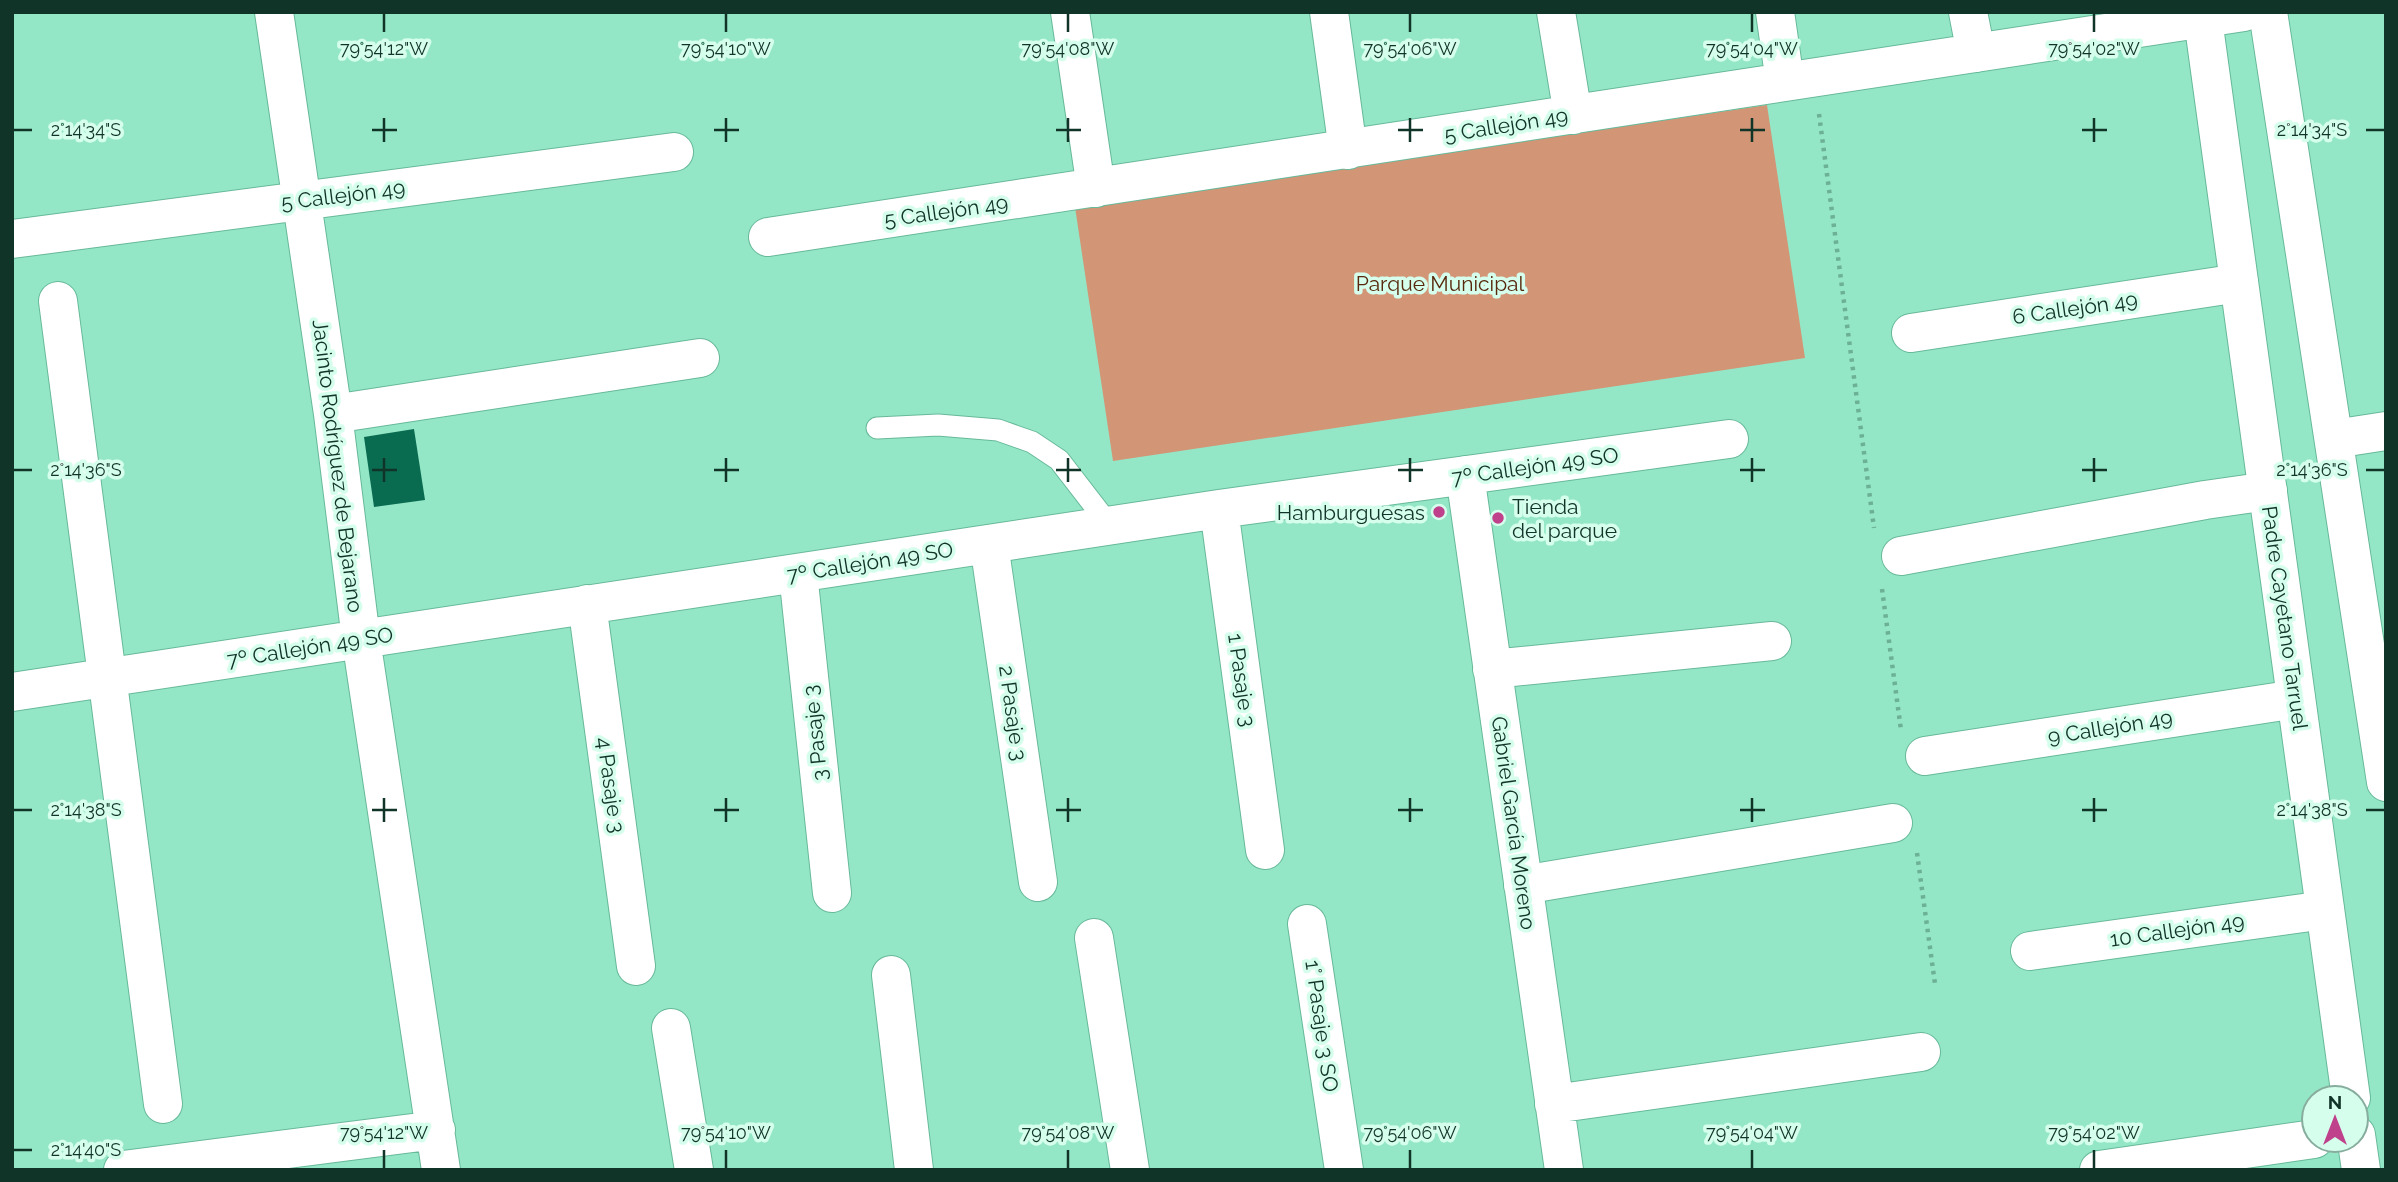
<svg xmlns="http://www.w3.org/2000/svg" width="2398" height="1182" font-family="Raleway,sans-serif">
  <rect width="100%" height="100%" fill="#94e7c6"/>
  <path fill="#d29576" d="M1767 105 1805 358 1113 461 1075 207Z"/>
  <path fill="#096b50" d="M414 429 425 500 374 507 364 437Z"/>
  <g fill="none" stroke-linecap="round" stroke-linejoin="round">
    <g stroke="#67b99a" stroke-width="23">
      <path id="lane" d="M877 428 938 425 998 430 1032 442 1059 460 1110 526"/>
    </g>
    <g stroke="#67b99a" stroke-width="40">
      <path id="street" d="M274 12 333 414 361 639 441 1170
        M1070 12 1096 188
        M1329 12 1348 150
        M1556 12 1573 115
        M1775 12 1785 82
        M1968 12 1976 53
        M768 237 2244 12
        M12 239 674 152
        M58 301 163 1104
        M1911 333 2239 283
        M333 414 700 358
        M2334 439 2386 431
        M1465 475 1564 1170
        M1219 509 1265 850
        M989 544 1038 882
        M1901 556 2205 500 2268 491
        M798 573 832 893
        M587 604 636 966
        M1492 669 1772 641
        M12 692 1219 509 1729 439
        M1925 756 2296 699
        M1523 885 1893 823
        M1307 924 1344 1170
        M1094 938 1130 1170
        M2030 951 2325 910
        M891 975 914 1170
        M671 1028 694 1170
        M1554 1104 1921 1052
        M123 1170 436 1130"/>
    </g>
    <g stroke="#67b99a" stroke-width="40">
      <path id="secondary" d="M2202 12 2351 1098
        M2268 12 2386 782
        M2356 1135 2361 1170
        M2099 1170 2314 1139"/>
    </g>
    <path stroke="#6cb196" stroke-width="4.5" stroke-dasharray="3.5 5" stroke-linecap="butt" d="M1819 114 1874 528
      M1882 589 1901 730
      M1917 853 1935 984"/>
    <use href="#lane" stroke="#fff" stroke-width="21"/>
    <use href="#street" stroke="#fff" stroke-width="38"/>
    <use href="#secondary" stroke="#fff" stroke-width="38"/>
  </g>
  <path fill="none" stroke="#113428" stroke-width="2.5" d="M384 14V32M726 14V32M1068 14V32M1410 14V32M1752 14V32M2094 14V32M384 118V142M726 118V142M1068 118V142M1410 118V142M1752 118V142M2094 118V142M14 130H32M372 130H397M714 130H739M1056 130H1081M1398 130H1423M1740 130H1765M2082 130H2107M2366 130H2384M384 458V482M726 458V482M1068 458V482M1410 458V482M1752 458V482M2094 458V482M14 470H32M372 470H397M714 470H739M1056 470H1081M1398 470H1423M1740 470H1765M2082 470H2107M2366 470H2384M384 798V822M726 798V822M1068 798V822M1410 798V822M1752 798V822M2094 798V822M14 810H32M372 810H397M714 810H739M1056 810H1081M1398 810H1423M1740 810H1765M2082 810H2107M2366 810H2384M14 1150H32M384 1150V1168M726 1150V1168M1068 1150V1168M1410 1150V1168M1752 1150V1168M2094 1150V1168"/>
  <g fill="#bf408b" stroke="#d6feed" stroke-width="2.5">
    <circle cx="1439" cy="512" r="7"/>
    <circle cx="1498" cy="518" r="7"/>
  </g>
  <g text-anchor="middle" dominant-baseline="central" stroke-width="7" stroke-linejoin="round" paint-order="stroke">
    <g font-size="21" fill="#113428" stroke="#d6feed">
      <text transform="translate(1506 125) rotate(-9)">5 Callejón 49</text>
      <text transform="translate(343 195) rotate(-7)">5 Callejón 49</text>
      <text transform="translate(946 211) rotate(-8)">5 Callejón 49</text>
      <text transform="translate(2075 308) rotate(-8)">6 Callejón 49</text>
      <text transform="translate(338 466) rotate(83)">Jacinto Rodríguez de Bejarano</text>
      <text transform="translate(1535 466) rotate(-8)">7º Callejón 49 SO</text>
      <text transform="translate(870 562) rotate(-9)">7º Callejón 49 SO</text>
      <text transform="translate(2285 618) rotate(82)">Padre Cayetano Tarruel</text>
      <text transform="translate(310 647) rotate(-9)">7º Callejón 49 SO</text>
      <text transform="translate(1242 680) rotate(82)">1 Pasaje 3</text>
      <text transform="translate(1013 713) rotate(82)">2 Pasaje 3</text>
      <text transform="translate(2110 727) rotate(-9)">9 Callejón 49</text>
      <text transform="translate(815 733) rotate(-96)">3 Pasaje 3</text>
      <text transform="translate(611 785) rotate(82)">4 Pasaje 3</text>
      <text transform="translate(1514 823) rotate(82)">Gabriel García Moreno</text>
      <text transform="translate(2177 930) rotate(-8)">10 Callejón 49</text>
      <text transform="translate(1322 1026) rotate(82)">1° Pasaje 3 SO</text>
    </g>
    <g font-size="21" fill="#57280d" stroke="#d6feed">
      <text x="1440" y="283">Parque Municipal</text>
    </g>
    <g font-size="21" fill="#113428" stroke="#d6feed" text-anchor="start">
      <text x="1512" y="506">Tienda<tspan x="1512" dy="24">del parque</tspan></text>
      <text x="1425" y="512" text-anchor="end">Hamburguesas</text>
    </g>
  </g>
  <g font-size="18" text-anchor="middle" fill="#113428" stroke="#d6feed" stroke-width="7" stroke-linejoin="round" paint-order="stroke">
    <text x="384" y="55">79°54'12"W</text>
    <text x="726" y="55">79°54'10"W</text>
    <text x="1068" y="55">79°54'08"W</text>
    <text x="1410" y="55">79°54'06"W</text>
    <text x="1752" y="55">79°54'04"W</text>
    <text x="2094" y="55">79°54'02"W</text>
    <text x="86" y="136">2°14'34"S</text>
    <text x="2312" y="136">2°14'34"S</text>
    <text x="86" y="476">2°14'36"S</text>
    <text x="2312" y="476">2°14'36"S</text>
    <text x="86" y="816">2°14'38"S</text>
    <text x="2312" y="816">2°14'38"S</text>
    <text x="384" y="1139">79°54'12"W</text>
    <text x="726" y="1139">79°54'10"W</text>
    <text x="1068" y="1139">79°54'08"W</text>
    <text x="1410" y="1139">79°54'06"W</text>
    <text x="1752" y="1139">79°54'04"W</text>
    <text x="2094" y="1139">79°54'02"W</text>
    <text x="86" y="1156">2°14'40"S</text>
  </g>
  <rect width="2398" height="1182" fill="none" stroke="#113428" stroke-width="28"/>
  <g transform="translate(2335 1119)"><circle r="33" fill="#d6feed" stroke="#87ad9e" stroke-width="2"/>
  <path d="M0-5L12 26L0 18L-12 26Z" fill="#bf408b"/>
  <text y="-10" font-size="19" font-weight="bold" text-anchor="middle" fill="#113428">N</text>
  </g>
</svg>
